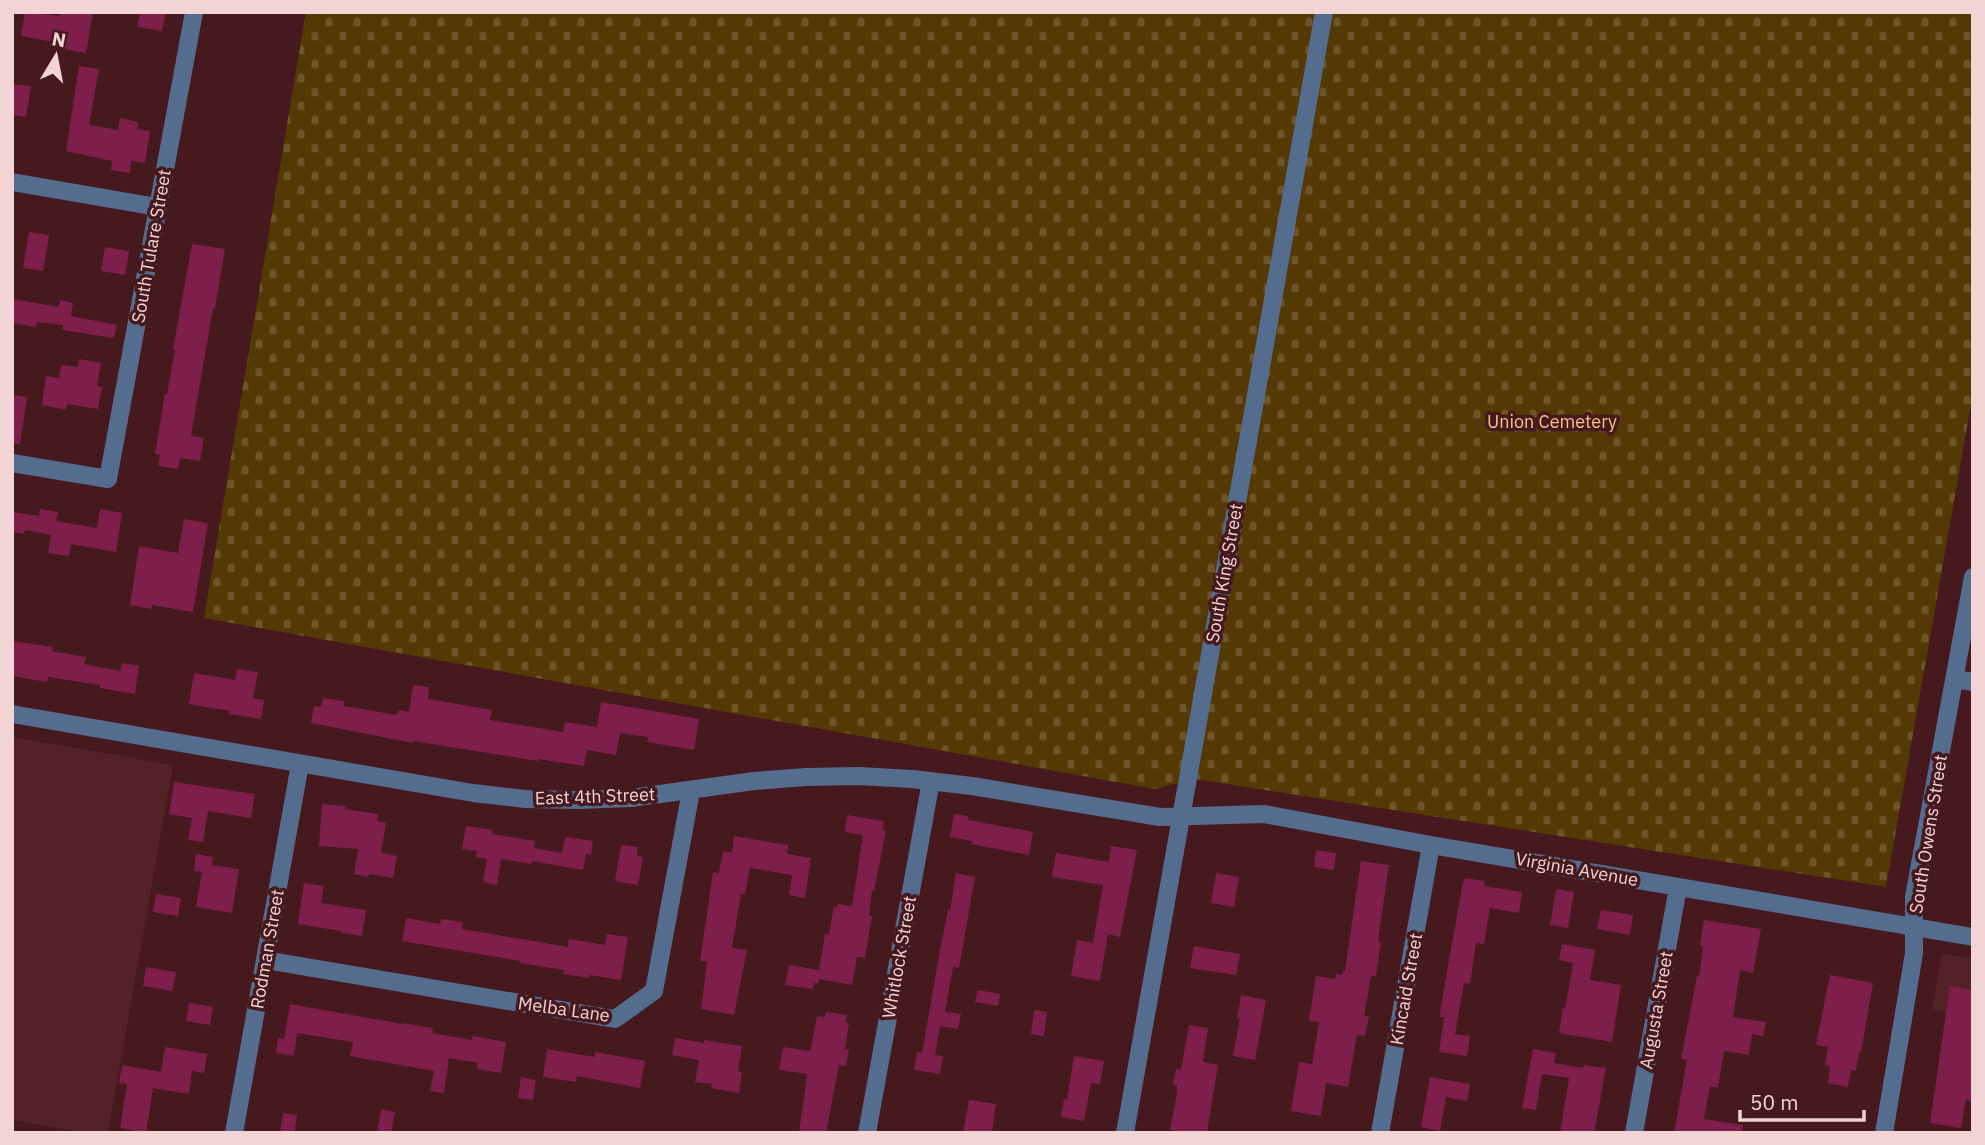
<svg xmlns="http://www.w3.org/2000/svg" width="1985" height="1145" font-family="'IBM Plex Sans',sans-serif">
  <defs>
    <pattern id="cemetery-stones" width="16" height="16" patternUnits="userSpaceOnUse" patternTransform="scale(1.75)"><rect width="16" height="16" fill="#553905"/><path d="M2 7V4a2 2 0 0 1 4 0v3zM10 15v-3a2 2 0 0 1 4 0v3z" fill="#6e5529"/></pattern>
  </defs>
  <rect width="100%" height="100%" fill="#45191d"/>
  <path fill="#542126" d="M12 737 173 765 108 1133H90L12 1120Z
    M1942 954 1973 959V1016L1932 1009Z"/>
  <path fill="url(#cemetery-stones)" d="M306 12H1973V393L1886 887 1195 779 1155 789 204 618Z"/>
  <path fill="#7e1f4b" d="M25 12 59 16 60 12H93L86 53 58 48 59 43 21 36Z
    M140 12H166L162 31 137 27Z
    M79 66 99 69 89 125 118 130 120 118 138 122 137 129 150 131 145 163 131 161 130 173 111 170 112 161 66 151Z
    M12 84 31 86 26 117 12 115Z
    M29 232 49 235 43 271 23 268Z
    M192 244 225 249 215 309 213 308 191 436 204 438 200 461 180 458 178 469 158 466 160 455 155 454 165 393 167 394 175 350 173 349Z
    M105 247 129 251 125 275 101 271Z
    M12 299 59 307 60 300 73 303 71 316 117 325 114 338 62 330 63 325 37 322 36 327 12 323Z
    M79 359 101 363 97 386 102 387 98 409 67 404 66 410 42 405 46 376 59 378 61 365 78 367Z
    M12 395 27 397 20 444 12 443Z
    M40 509 58 512 56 521 97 528 100 509 122 513 116 552 71 544 69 556 48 553 51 535 25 530 24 534 12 532V512L39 516Z
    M184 519 208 523 193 612 152 605V609L130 605 139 546 178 553Z
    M12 641 53 647 52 651 86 657 84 664 120 671 122 663 139 666 135 694 100 688V685L48 677 47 682 12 676Z
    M237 669 258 672 253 698 264 700 261 719 229 714 230 711 189 704 194 673 235 680Z
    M413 685 429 687 428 699 492 710 490 720 563 732 565 722 597 727 601 702 699 719 694 750 647 742 648 737 620 733 616 755 587 750 584 766 538 759V761L413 741V743L311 723 314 706 321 707 323 698 344 701V706L397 715 398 710 409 712Z
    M174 782 255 794 251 818 208 811 203 842 188 840 192 818 169 814Z
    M322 804 345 806V809L378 814 377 821 386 823 381 853 397 856 393 878 369 874 368 877 354 874 358 849 319 846Z
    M954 814 968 816V820L1033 832 1029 855 971 844 972 841 950 837Z
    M847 815 884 821 882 830H886L874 891 872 890 869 915 872 916 865 958 857 957 852 985 819 979 818 984 814 983 813 989 785 985 789 965 819 970 825 934H829L834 906 837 907 838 904 852 906 863 835 845 832Z
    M466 826 493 830 492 834 535 841 534 848 562 853 565 837 593 841 591 855 586 854 583 870 532 861 531 864 501 859 497 885 483 882 487 859 476 857 477 851 462 849Z
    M734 836 788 845 787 854 811 858 805 898 789 895 792 875 750 868 745 895 741 894 732 948 747 950 734 1015 701 1009 707 962 700 961 713 872 719 873 723 851 732 853Z
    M621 845 638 847 637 856 643 857 638 885 615 881Z
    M1111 846 1137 850 1120 937 1108 934 1100 981 1071 976 1077 940 1093 943 1103 885 1052 877 1056 853 1109 862Z
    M1316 850 1336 853 1334 870 1314 867Z
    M196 854 213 857 212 865 239 869 232 913 196 907 202 872 194 871Z
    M1361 861 1389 865 1378 941 1381 942 1376 976H1371L1364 1016H1369L1365 1036 1357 1035 1348 1087 1326 1083 1321 1116 1291 1111 1299 1062 1312 1064 1319 1022 1309 1021 1316 976 1335 979 1336 974 1342 975 1343 971H1345Z
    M956 873 975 877 959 968 953 967 945 1012 961 1014 958 1029 940 1026 935 1055 943 1056 940 1074 914 1070 917 1052 922 1053 941 945 948 910 950 911Z
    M1216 873 1239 877 1234 907 1211 903Z
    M1465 878 1485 881 1484 886 1522 892 1519 913 1490 908 1484 944 1476 943 1470 984 1464 983 1455 1034 1470 1036 1467 1056 1439 1052 1444 1017H1440L1441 1006 1463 881H1464Z
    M304 883 324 886 321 903 366 910 362 936 341 933V931L298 924Z
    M1556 889 1574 892 1568 928 1550 925Z
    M156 894 181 898 178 916 153 912Z
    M1601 910 1633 915 1630 935 1597 929Z
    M406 918 440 924 441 919 463 922 462 929 568 947 569 939 605 945 607 934 628 937 621 980 590 975 589 978 563 974 564 970 520 963V961L402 941Z
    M1704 920 1761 929 1753 973 1740 970 1733 1017 1766 1022 1763 1036 1752 1034 1749 1055 1724 1051 1718 1088 1710 1086 1704 1119 1743 1125 1742 1133H1674L1687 1060 1681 1059 1697 976H1699L1703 946 1700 945Z
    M1562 944 1595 950 1590 980 1621 985 1612 1042 1559 1033 1563 1008 1565 1009 1573 963 1559 960Z
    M1194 946 1240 954 1236 975 1190 968Z
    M146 967 176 972 172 991 143 986Z
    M1830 975 1873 983 1861 1052H1859L1856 1071 1851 1070 1848 1087 1828 1083 1830 1066 1825 1065 1828 1047 1816 1045Z
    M1950 986 1973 990V1102L1966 1100 1961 1128 1930 1123Z
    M978 990 1000 994 998 1006 975 1002Z
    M1241 995 1266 1000 1255 1060 1233 1056 1240 1018H1237Z
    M189 1003 213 1007 210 1025 186 1021Z
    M290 1004 402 1024V1023L433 1028 432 1033 472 1040 473 1036 506 1042 501 1073 477 1069 478 1063 449 1058 444 1093 430 1091 434 1071 350 1056 353 1042 297 1033 294 1056 276 1053 278 1038 284 1039Z
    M1034 1010 1047 1012 1044 1036 1031 1034Z
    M826 1012 847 1015 845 1022 849 1023 845 1049H849L846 1066 839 1065 826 1133H799L807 1074 779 1070 783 1047 810 1051 817 1016 825 1017Z
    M1189 1025 1208 1028 1203 1062 1218 1065 1207 1133H1190L1170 1130 1177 1093V1085H1173L1176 1069 1181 1070Z
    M675 1038 704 1043V1040L742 1046 738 1071 742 1072 739 1093 711 1088 712 1084 695 1082 699 1060 672 1055Z
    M165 1047 207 1054 204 1073 192 1071 189 1094 153 1088 146 1133 120 1128 127 1084 119 1083 122 1065 161 1072Z
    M547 1049 595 1057V1052L645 1061 640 1088 577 1076 576 1082 543 1077Z
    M1533 1049 1556 1053 1554 1063 1583 1068 1584 1065 1606 1068 1594 1133H1560L1569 1078 1542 1074 1536 1110 1522 1108Z
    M1074 1056 1104 1061 1100 1084 1091 1083 1084 1121 1061 1117 1064 1099 1067 1100Z
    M521 1077 536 1080 533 1100 518 1098Z
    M1430 1077 1470 1084 1467 1101 1446 1097 1440 1131 1421 1127Z
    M969 1100 996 1104 992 1133H963Z
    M381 1109 395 1112 391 1133H377Z
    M283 1113 297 1115 294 1133H280Z"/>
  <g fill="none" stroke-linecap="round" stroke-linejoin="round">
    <path stroke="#546c8e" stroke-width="18" d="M12 182 157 207
      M12 463 108 479 194 12
      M1955 679 1973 682
      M12 714 473 793 526 799 578 800 631 798 754 781 806 777 859 776 912 779 972 786 1160 817 1264 814 1431 845 1973 937
      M265 960 615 1019 654 991 691 791
      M234 1133 300 764
      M867 1133 931 781
      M1125 1133 1324 12
      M1380 1133 1431 845
      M1634 1133 1678 887
      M1884 1133 1914 953V897L1973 577"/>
  </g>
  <g text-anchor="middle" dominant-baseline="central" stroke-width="7" stroke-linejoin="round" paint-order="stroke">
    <g font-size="18" fill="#f2d4d5" stroke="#45191d">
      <text transform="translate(151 246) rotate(-80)">South Tulare Street</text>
      <text transform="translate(1224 573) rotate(-80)">South King Street</text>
      <text transform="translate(595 796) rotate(-2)">East 4th Street</text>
      <text transform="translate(1928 834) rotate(-81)">South Owens Street</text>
      <text transform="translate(1577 869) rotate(10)">Virginia Avenue</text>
      <text transform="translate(267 949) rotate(-80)">Rodman Street</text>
      <text transform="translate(899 957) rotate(-80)">Whitlock Street</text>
      <text transform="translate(1406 989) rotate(-80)">Kincaid Street</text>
      <text transform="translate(564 1009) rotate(8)">Melba Lane</text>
      <text transform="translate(1656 1010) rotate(-80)">Augusta Street</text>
    </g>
    <g font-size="18" fill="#f4c683" stroke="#45191d">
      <text x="1552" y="421">Union Cemetery</text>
    </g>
  </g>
  <rect width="1985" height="1145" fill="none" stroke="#f2d4d5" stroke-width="28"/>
  <g transform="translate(56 56) rotate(10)" stroke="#45191d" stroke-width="5" paint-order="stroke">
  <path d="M0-5L12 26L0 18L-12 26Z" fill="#f2d4d5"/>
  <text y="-10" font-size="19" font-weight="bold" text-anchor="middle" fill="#f2d4d5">N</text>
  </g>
  <path d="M1740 1110v10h124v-10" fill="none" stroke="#f2d4d5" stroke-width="3.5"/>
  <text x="1750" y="1110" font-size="21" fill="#f2d4d5" stroke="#45191d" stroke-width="5" paint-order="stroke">50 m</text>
</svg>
